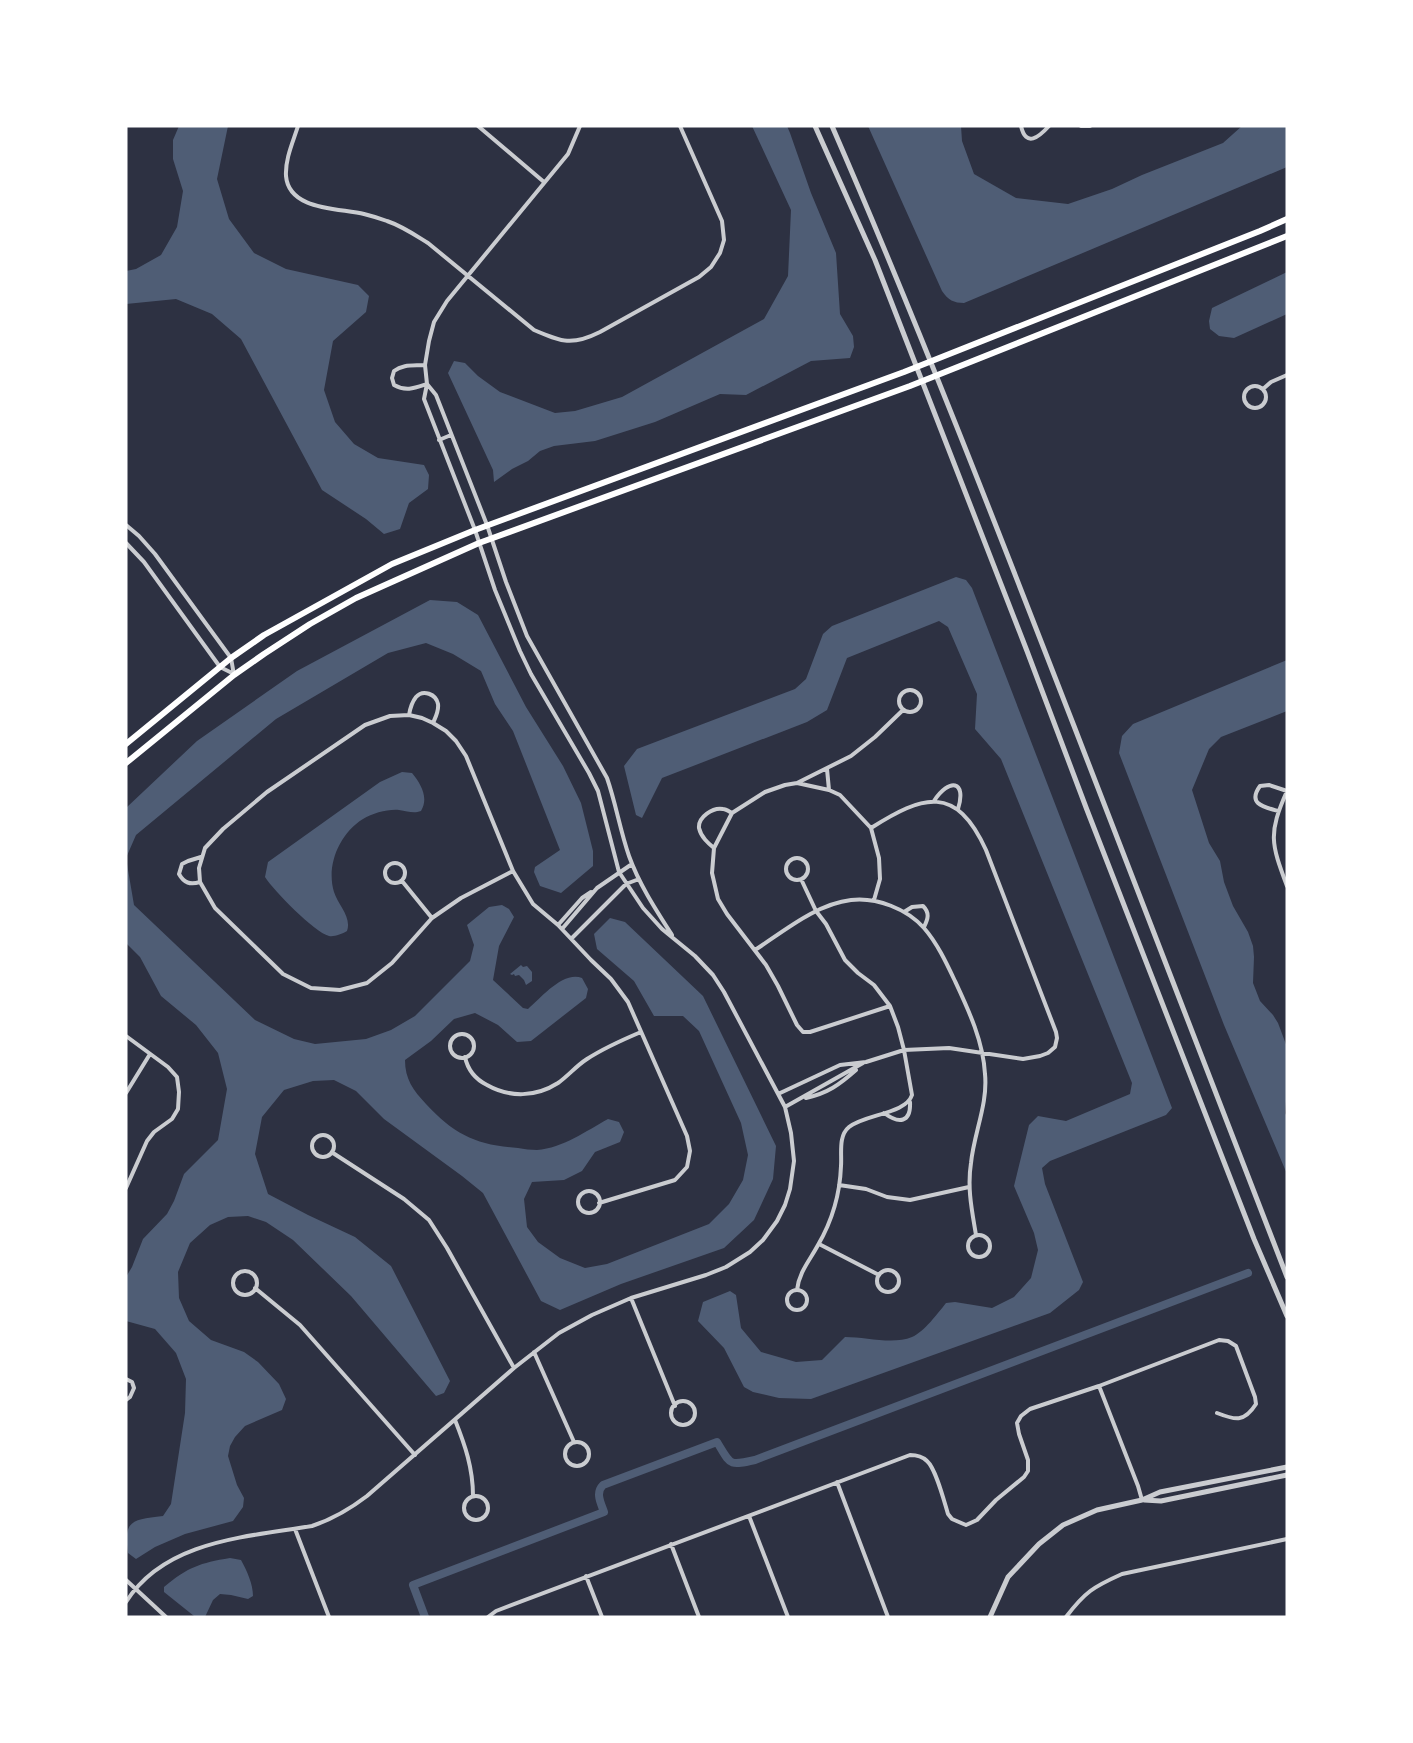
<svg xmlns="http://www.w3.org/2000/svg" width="1413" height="1743" font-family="'Open Sans',sans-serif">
  <rect width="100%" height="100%" fill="#2d3142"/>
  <path fill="#4f5d75" d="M179 126H228L217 179 229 219 254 253 286 269 358 285 369 296 366 312 333 341 324 390 335 422 354 444 378 458 424 465 429 475 428 489 409 503 400 529 384 534 366 519 322 490 241 339 212 314 176 299 126 304V271L136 269 161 255 177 227 183 191 173 159V140Z
    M752 126H787L790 133 811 193 836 253 840 314 853 336 854 347 850 358 811 361 746 395 720 394 655 422 595 441 554 446 540 451 528 461 512 469 494 482 493 470 448 373 454 361 465 363 478 376 500 392 555 413 575 411 622 397 764 319 788 276 791 210Z
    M868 126H961L962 141 974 174 1016 198 1068 204 1112 189 1142 175 1223 143 1242 126H1287V167L964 303C954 303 948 300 942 291Z
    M1287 272V314L1234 338 1219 336 1210 329 1209 321 1212 308Z
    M956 577 966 580 972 588 1172 1108 1166 1115 1050 1161 1042 1168 1045 1184 1083 1282 1079 1290 1050 1313 811 1399 779 1398 753 1392 744 1387 724 1348 698 1321 703 1302 730 1291 736 1295 741 1328 761 1352 796 1362 822 1360 845 1337C866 1337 893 1345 912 1337 924 1332 938 1313 946 1303L955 1302 992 1308 1014 1297 1031 1278 1038 1250 1034 1233 1014 1186 1029 1125 1038 1116 1066 1121 1130 1094 1132 1083 1001 759 975 729 977 694 948 627 939 621 847 658 827 710 807 722 662 778 642 818 636 815 624 766 637 749 795 689 806 679 823 634 832 626Z
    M430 600 457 602 478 615 526 707 563 766 581 803 593 851V866L561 893 540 886 534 872 535 867 560 850 513 731 495 704 481 671 453 654 426 643 388 653 276 719 136 835 126 858 134 905 255 1020 294 1039 315 1044 366 1039 391 1030 415 1016 470 961 474 945 467 925 489 907 502 905 509 909 514 917 499 946 493 980 523 1008 528 1009C542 997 563 971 582 978L588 989 586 998 531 1041 517 1042 498 1025 475 1013 454 1019 431 1041 405 1060C405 1079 413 1090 426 1104 455 1135 476 1145 518 1148 524 1149 531 1150 537 1150 563 1148 586 1131 608 1119L619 1122 624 1132 620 1142 595 1152 582 1171 564 1180 532 1182 524 1199 527 1227 538 1242 560 1258 585 1268 607 1264 709 1224 729 1204 743 1180 748 1155 741 1123 699 1031 683 1016H654L634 981 597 949 594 934 610 918 625 922 703 996 776 1146 773 1179 754 1220 724 1248 621 1284 560 1310 541 1301 483 1193 462 1176 384 1119 356 1091 334 1080 313 1081 284 1090 262 1117 255 1154 268 1194 308 1215 355 1237 391 1266 450 1381 444 1393 436 1396 351 1296 293 1240 266 1222 248 1216 228 1217 210 1225 190 1243 178 1272 179 1298 189 1321 211 1340 244 1352 258 1362 279 1384 286 1399 282 1410 245 1426 235 1437 230 1446 228 1456 237 1485 244 1498 243 1507 233 1521 185 1534 155 1547 136 1559 128 1553C123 1519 133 1520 163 1516L171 1504 185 1413 186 1379 176 1353 155 1329 126 1321V1277L132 1267 143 1239 167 1214 174 1201 184 1174 218 1140 227 1089 218 1053 196 1025 161 996 140 957 126 943V808L197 741 297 671Z
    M1287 660V711L1221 737 1209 749 1192 790 1209 843 1220 861 1224 882 1233 906 1248 932 1253 946 1254 957 1253 983 1260 1001 1273 1015 1278 1023 1287 1047V1089L1285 1113 1287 1117V1174L1224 1025 1119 753 1122 736 1133 724Z
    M402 772 412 773C421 784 429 798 421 811 413 814 408 811 399 810 388 809 373 813 363 819 339 834 326 866 334 892 338 905 352 917 347 931 342 934 334 937 329 936 314 932 274 891 265 877L268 862 380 782Z
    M521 965 523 967 527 966 532 972V981L526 985 524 980 519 975 515 976 514 974 512 975 510 974Z
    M230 1558 241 1560C247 1571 253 1584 253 1596L248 1599 231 1595 220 1594 213 1600 205 1617 194 1616 164 1592V1587C188 1567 200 1563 230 1558Z"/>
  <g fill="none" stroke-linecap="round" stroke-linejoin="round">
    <path stroke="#4f5d75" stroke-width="8" d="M425 1617 413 1585 604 1512C601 1503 595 1493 603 1485L717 1442C731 1465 728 1466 755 1460L1248 1273"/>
    <path stroke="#caccd0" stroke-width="4" d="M298 126C293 142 285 159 286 176 289 211 340 208 364 214 372 216 379 218 387 221 402 226 415 235 428 243L534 330C562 342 572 346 600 332L699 277 711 267 720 253 724 240 722 221 680 126
      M478 126 544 182
      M1021 126C1026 148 1039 137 1049 126
      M1081 126H1090
      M425 365C414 366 403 364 394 371L392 378 394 385C406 392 415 388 427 384
      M427 384 436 395 487 525 506 582 527 636 607 778C616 804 620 830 629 856 639 884 656 910 672 935
      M1244 397a11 11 0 1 1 22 0a11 11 0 1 1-22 0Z
      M1263 389 1271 382 1287 375
      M439 440 451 435
      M126 525 139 536 155 554 201 617 231 658 234 675
      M126 543 144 562 220 667 234 674
      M899 701a11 11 0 1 1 22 0a11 11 0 1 1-22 0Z
      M409 715C410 709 412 702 416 697 423 689 436 694 438 704 439 711 436 716 433 723
      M827 769 829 790
      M797 783 829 790 840 795 871 828 879 858 880 879 874 900
      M934 801C949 778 967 780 958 809
      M1278 811C1264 807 1247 804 1260 786L1269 785 1287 791C1268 834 1271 843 1287 886
      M714 848C708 843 701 837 699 828 698 817 713 807 723 809 726 809 730 812 732 813
      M786 869a11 11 0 1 1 22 0a11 11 0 1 1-22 0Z
      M385 873a10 10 0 1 1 20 0a10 10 0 1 1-20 0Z
      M513 871 461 898 432 918 392 963 367 983 340 990 311 988 283 974 215 908 200 882 199 868 205 848 223 829 267 792 365 725 390 716 409 715 422 718 433 723 446 731 456 741 466 756 513 871 533 904 558 925 591 960 611 979 628 1002 687 1136 690 1151 687 1167 675 1180 599 1203
      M402 881 432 918
      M200 882C190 885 184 883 179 874L182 864 188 861 201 857
      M904 912 912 907 923 906C930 913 928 919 924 927
      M558 925 582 898 591 892
      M562 929 597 888 632 864
      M572 938 626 884 639 879
      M755 950C783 932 816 904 851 900 877 897 907 909 924 928 937 943 946 962 954 979 968 1009 983 1040 985 1074 988 1104 974 1133 971 1163 967 1188 972 1211 976 1235
      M890 1006 810 1032H803L797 1025 778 986 766 965 727 914 718 899 712 873 714 848 732 813 765 792 785 785 797 783 851 756 875 737 903 710
      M450 1046a12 12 0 1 1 24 0a12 12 0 1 1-24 0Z
      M126 1036 168 1067 177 1077 179 1092 178 1109 172 1119 154 1132 147 1141 126 1188
      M465 1057C468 1071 475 1079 487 1085 510 1098 536 1097 558 1083 568 1076 576 1066 587 1059 604 1048 622 1040 641 1032
      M126 1093 150 1054
      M778 1094 840 1065 866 1062 904 1050 949 1048 1023 1059 1040 1056 1048 1053 1055 1047 1057 1038 1056 1032 986 850C956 784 923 795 871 828
      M806 1098C828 1093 839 1085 856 1070
      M785 1107 863 1063
      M884 1113C899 1124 911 1123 910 1102
      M312 1146a11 11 0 1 1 22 0a11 11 0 1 1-22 0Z
      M333 1153 404 1199 429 1220 447 1248 514 1368
      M839 1185 866 1189 887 1197 910 1200 969 1187
      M578 1202a11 11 0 1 1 22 0a11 11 0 1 1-22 0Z
      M968 1246a11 11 0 1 1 22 0a11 11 0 1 1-22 0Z
      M819 1244 879 1275
      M877 1281a11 11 0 1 1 22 0a11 11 0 1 1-22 0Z
      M233 1283a12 12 0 1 1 24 0a12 12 0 1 1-24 0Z
      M255 1288 300 1325 415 1455
      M787 1300a10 10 0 1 1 20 0a10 10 0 1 1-20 0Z
      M797 1290C799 1272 810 1260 818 1245 832 1221 840 1193 841 1166 842 1154 838 1136 849 1127 865 1114 906 1114 912 1095L904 1050 898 1027 890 1006 874 985 858 973 845 960 826 924 816 911 801 879
      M631 1298 675 1406
      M534 1352 574 1442
      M126 1379 132 1382 134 1388 130 1397 126 1400
      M1099 1386 1138 1486 1142 1500
      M671 1413a12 12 0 1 1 24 0a12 12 0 1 1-24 0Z
      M455 1420C465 1445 473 1468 473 1496
      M565 1454a12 12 0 1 1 24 0a12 12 0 1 1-24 0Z
      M837 1482 888 1617
      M464 1508a12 12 0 1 1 24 0a12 12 0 1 1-24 0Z
      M749 1516 788 1617
      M295 1529 329 1617
      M671 1544 699 1617
      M586 1576 602 1617
      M126 1580 166 1617
      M126 1602C165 1540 247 1537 312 1526 333 1519 350 1509 367 1496L514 1368 559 1333 592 1315 631 1298 706 1275 726 1267 750 1252 763 1240 777 1221 785 1205 790 1189 794 1161 791 1133 785 1107 724 992 713 975 695 956 662 929 643 908 619 872 598 791 589 773 531 674 520 651 495 590 475 530 424 399 427 384 425 365 429 341 434 322 447 301 568 154 580 126
      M488 1617 496 1611 910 1455C916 1455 922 1456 927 1461 936 1469 944 1501 948 1514L952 1519 966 1525 977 1520 996 1500 1024 1477 1028 1471V1460L1019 1434 1017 1423 1021 1416 1030 1409 1099 1386 1219 1340 1228 1341 1236 1346 1255 1397 1256 1404C1244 1423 1235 1420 1217 1413
      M1066 1617C1085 1592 1093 1587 1122 1574L1287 1539"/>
    <path stroke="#caccd0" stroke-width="5" d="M815 126 875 260 1027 651 1087 810 1254 1239 1287 1316
      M832 126C918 324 996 525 1074 726 1144 910 1217 1093 1287 1277
      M1144 1500 1161 1501 1287 1475
      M990 1617 1008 1577 1039 1544 1063 1525 1097 1510 1142 1500 1160 1492 1287 1467"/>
    <path stroke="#fff" stroke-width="6" d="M126 744 231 658 264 635 392 564 475 530 904 372 1260 231 1287 219
      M126 763 234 675 264 654 310 624 356 598 394 581 479 543 910 386 1287 236"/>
  </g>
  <rect width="1413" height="1743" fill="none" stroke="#ffffff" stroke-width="255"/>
</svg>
